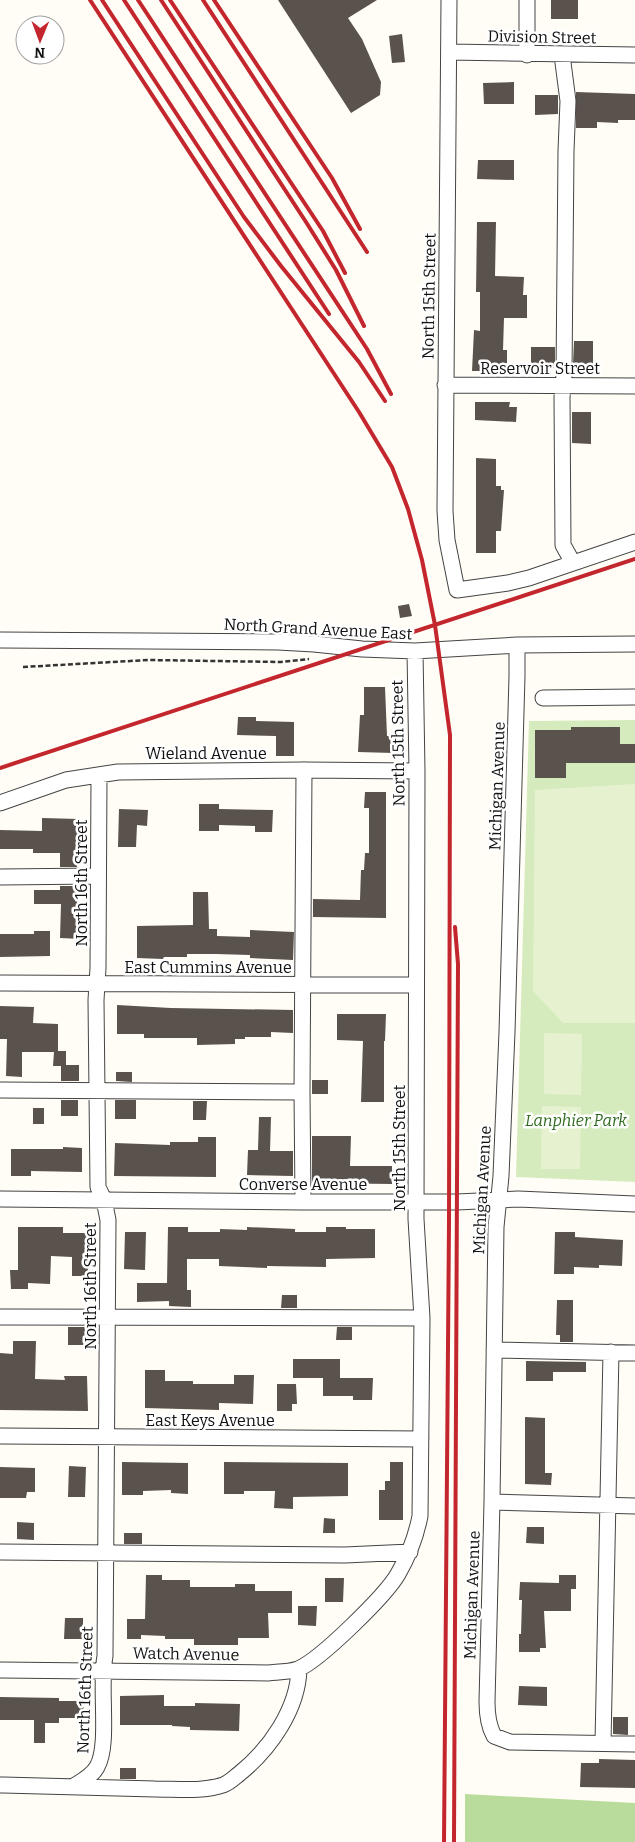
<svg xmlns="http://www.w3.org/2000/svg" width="635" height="1842" font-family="Bitter,serif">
  <rect width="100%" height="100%" fill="#fffdf5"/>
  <path fill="#d5ebbd" d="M635 720V1182L516 1177 529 721Z"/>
  <path fill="#b9dc9c" d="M465 1794 635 1803V1842H465Z"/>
  <path fill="#e6f2cf" d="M635 784V1023H563L533 991 535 790Z
    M544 1033 582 1034 581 1095 544 1094Z
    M542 1106 581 1107 580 1169H541Z"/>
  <path fill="#5a524d" d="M278 0H377L348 18 362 39 381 82 380 95 351 113Z
    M551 0H578V19H551Z
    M402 34 405 62 392 63 389 36Z
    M514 82V104H484L483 83Z
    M576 92 635 94V120H618V123L597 122V128H576Z
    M535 95H558V114L535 115Z
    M478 160H514V180L477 179Z
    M477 222H496L495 276 524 277 523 295H527V318H504L503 350H507V371H472L474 330 480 331V292H476Z
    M574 341H593V364H573Z
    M531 347H555V368L531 369Z
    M475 402H510L509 407H517L516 422 475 420Z
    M572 412H591V444L572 443Z
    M476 458 496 459V486H501V490H504L501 531H496V553H476Z
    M409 604 412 616 400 618 398 606Z
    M364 687H385L387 736H394L393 753 358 752 360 715H364Z
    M238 717H256V721L294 722V756H276V736L237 735Z
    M571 727H620V744H635V763H566V778H535V730H571Z
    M365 792H386V918L313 917V899L360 900 361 870H364L365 853H369V808H364Z
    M199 804H219V809L273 810 272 832H255V826L219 825V831H199Z
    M119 809 148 810 147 826 137 825 136 847H118Z
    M42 818 78 819 77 867H60V853H33V849H0V830L42 831Z
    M60 886H77V905H82L81 939 60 938 61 904H34V890H60Z
    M193 892H208L209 929H217V936L250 937V930L294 932 293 960 250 958V955L216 954H187V957H164L163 959 137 958V926L193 925Z
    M34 931H50V956L0 957V934H34Z
    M117 1005 171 1008 293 1010V1033L271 1032V1037H245V1039H235V1044L197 1045V1038H144V1034H117Z
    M0 1006 34 1007 33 1023 58 1024V1051H66V1065H79V1081H61V1066H53L54 1052H22V1077L6 1076 7 1039H0Z
    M337 1014H386L385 1041H384V1102H361L363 1041 337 1040Z
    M116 1072H132V1082L116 1081Z
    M312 1080H328V1094H312Z
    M61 1100H78V1116H61Z
    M115 1100H136V1119H115Z
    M193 1101H207L206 1120H193Z
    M33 1108H44V1124H33Z
    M259 1117H271L270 1151H293V1176L247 1175 248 1150H258Z
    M312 1136H351L350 1166H392V1184L312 1183Z
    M198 1137H216V1177L114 1176 115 1143 170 1145V1142H198Z
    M63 1147 82 1148V1172L31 1171V1176H11V1149H63Z
    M18 1227H63V1233H88V1276H72V1257L51 1256 50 1284 28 1283V1289H11L10 1270H18Z
    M168 1227H188V1232H220V1229L247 1230V1227L295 1229V1232H326V1227H346V1229H375V1258L326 1259V1267L267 1266V1268L219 1266V1259H187V1290H191V1307L169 1306V1301L137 1302V1283H167Z
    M125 1232H146L145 1270 124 1269Z
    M555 1232H575V1237L623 1240 622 1266 599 1265V1268L574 1267V1274H554Z
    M282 1295H297V1308H281Z
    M557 1300H573V1342H560V1335H556Z
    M68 1327H85L84 1345H68Z
    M337 1327H352V1340H336Z
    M13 1341H36L35 1379 65 1380 64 1376H87L88 1411 0 1410V1353L13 1354Z
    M293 1359H340V1378H373L372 1400H353V1396H323V1378H293Z
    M526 1361 586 1362V1372H553V1381H526Z
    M145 1370H165V1381H193V1384H234V1375H254L253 1404 219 1403V1410L145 1408Z
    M277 1384H296L297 1404H292V1411H277Z
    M525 1417 545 1418V1473H552L551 1485 525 1484Z
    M122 1462 188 1463V1494L171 1493V1490L143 1491V1495H122Z
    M224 1462 348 1463V1496L293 1497V1509L274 1508 275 1491H244V1494H224Z
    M390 1462H403V1520H379V1490H385V1481H390Z
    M69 1466 86 1467 85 1497H68Z
    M0 1467 35 1468V1492H27L26 1498H0Z
    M324 1518 335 1519V1533H323Z
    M17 1522 34 1523V1540L17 1539Z
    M527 1527H544V1544L526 1543Z
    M124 1533H142V1544H124Z
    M146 1575H162V1580H190V1587H235V1584H255V1591H292V1613H268L269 1638H238V1645H194V1639H165V1636L141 1635V1639H127V1619H145Z
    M559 1575H576V1589H571V1611H544L546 1648H540V1652H519V1634H521L522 1600H519L520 1582 559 1583Z
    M325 1578H344L343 1602H325Z
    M298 1606H317L316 1626 298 1625Z
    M65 1618H83V1639H64Z
    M519 1686 547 1687V1706L518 1705Z
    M164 1695V1706H195V1703L240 1704 239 1731 190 1730V1727L172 1726V1725H120V1696Z
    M0 1697 59 1698V1701H84L83 1718H59V1723H45V1743H34V1720H0Z
    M613 1717H628V1735L613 1734Z
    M599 1759 635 1760V1788L580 1787 581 1763H599Z
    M120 1768H136V1779H120Z"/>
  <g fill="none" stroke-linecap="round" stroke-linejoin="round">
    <g stroke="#444" stroke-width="17">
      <path id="minor" d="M449 0 445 511 447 540 457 590 508 583 529 578 635 542
        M449 52 635 55
        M527 55V0
        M562 55 568 101 566 151 564 375 562 397 563 545 573 563
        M445 385 635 386
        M0 640 278 642 314 644 362 649 415 651 517 645 635 644
        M517 645V676L507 1032 501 1176 496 1227 492 1502 487 1702C487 1714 488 1725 494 1736L510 1742 635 1744
        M543 698 635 697
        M0 803 66 780 118 772 304 770 417 771
        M0 877 98 876
        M0 983 416 985
        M0 1090 302 1092
        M0 1199 303 1202H457L518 1199 635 1204
        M303 1202 302 1092 304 770
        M0 1317 422 1318
        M494 1350 635 1353
        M0 1436 421 1439
        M492 1502 635 1506
        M0 1552 345 1555 410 1552
        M0 1670 268 1673C277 1672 289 1672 298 1669 320 1660 386 1595 398 1574 409 1555 416 1537 420 1516L422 1318 416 1219 417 771 415 651
        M603 1743 611 1352
        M0 1785C52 1786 104 1788 155 1789 178 1789 202 1792 223 1785 229 1783 234 1778 239 1774 270 1749 298 1709 299 1669
        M74 1786C82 1781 92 1776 97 1767 110 1745 99 1686 105 1656L108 1220 104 1200 98 1187 96 1000 98 968 99 775"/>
    </g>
    <path stroke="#333" stroke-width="2.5" stroke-dasharray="5 2.5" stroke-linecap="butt" d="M23 667 148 660 281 662 309 659"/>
    <use href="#minor" stroke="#fff" stroke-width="15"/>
    <path stroke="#c4262e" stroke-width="4" d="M90 0 359 412 392 467 408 509 422 560 435 625 450 735 449 1222 444 1842
      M102 0 244 217 281 266 359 362 385 401
      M124 0 329 314
      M138 0 367 349 391 394
      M161 0 306 222 336 270 364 326
      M170 0 323 231 345 273
      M203 0 367 252
      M214 0 332 178 360 229
      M0 768 635 559
      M454 1842 458 964 455 927"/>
  </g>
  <g text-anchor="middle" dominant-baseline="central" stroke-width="5" stroke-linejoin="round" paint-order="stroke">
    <g font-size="16" fill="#111" stroke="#fff">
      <text transform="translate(542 37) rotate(1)">Division Street</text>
      <text transform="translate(429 296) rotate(-89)">North 15th Street</text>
      <text x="540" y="368">Reservoir Street</text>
      <text transform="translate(318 629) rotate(3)">North Grand Avenue East</text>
      <text transform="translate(398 743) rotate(-91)">North 15th Street</text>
      <text x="206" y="753">Wieland Avenue</text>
      <text transform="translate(497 786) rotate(-88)">Michigan Avenue</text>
      <text transform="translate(81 883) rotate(-90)">North 16th Street</text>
      <text x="208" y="967">East Cummins Avenue</text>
      <text transform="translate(399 1148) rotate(-90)">North 15th Street</text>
      <text x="303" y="1184">Converse Avenue</text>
      <text transform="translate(482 1190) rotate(-87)">Michigan Avenue</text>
      <text transform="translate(90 1286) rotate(-90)">North 16th Street</text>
      <text x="210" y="1420">East Keys Avenue</text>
      <text transform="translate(472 1595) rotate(-88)">Michigan Avenue</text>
      <text transform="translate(186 1654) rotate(1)">Watch Avenue</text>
      <text transform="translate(85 1690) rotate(-88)">North 16th Street</text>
    </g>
    <g font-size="16" font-style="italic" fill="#2f6b1f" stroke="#fff">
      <text x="576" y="1120">Lanphier Park</text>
    </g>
  </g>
  <g transform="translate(40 40) rotate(181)"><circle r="24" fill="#ffffff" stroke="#a0a0a0"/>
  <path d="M0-4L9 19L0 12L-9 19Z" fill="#c4262e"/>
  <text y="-8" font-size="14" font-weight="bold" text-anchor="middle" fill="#111111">N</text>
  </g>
</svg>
